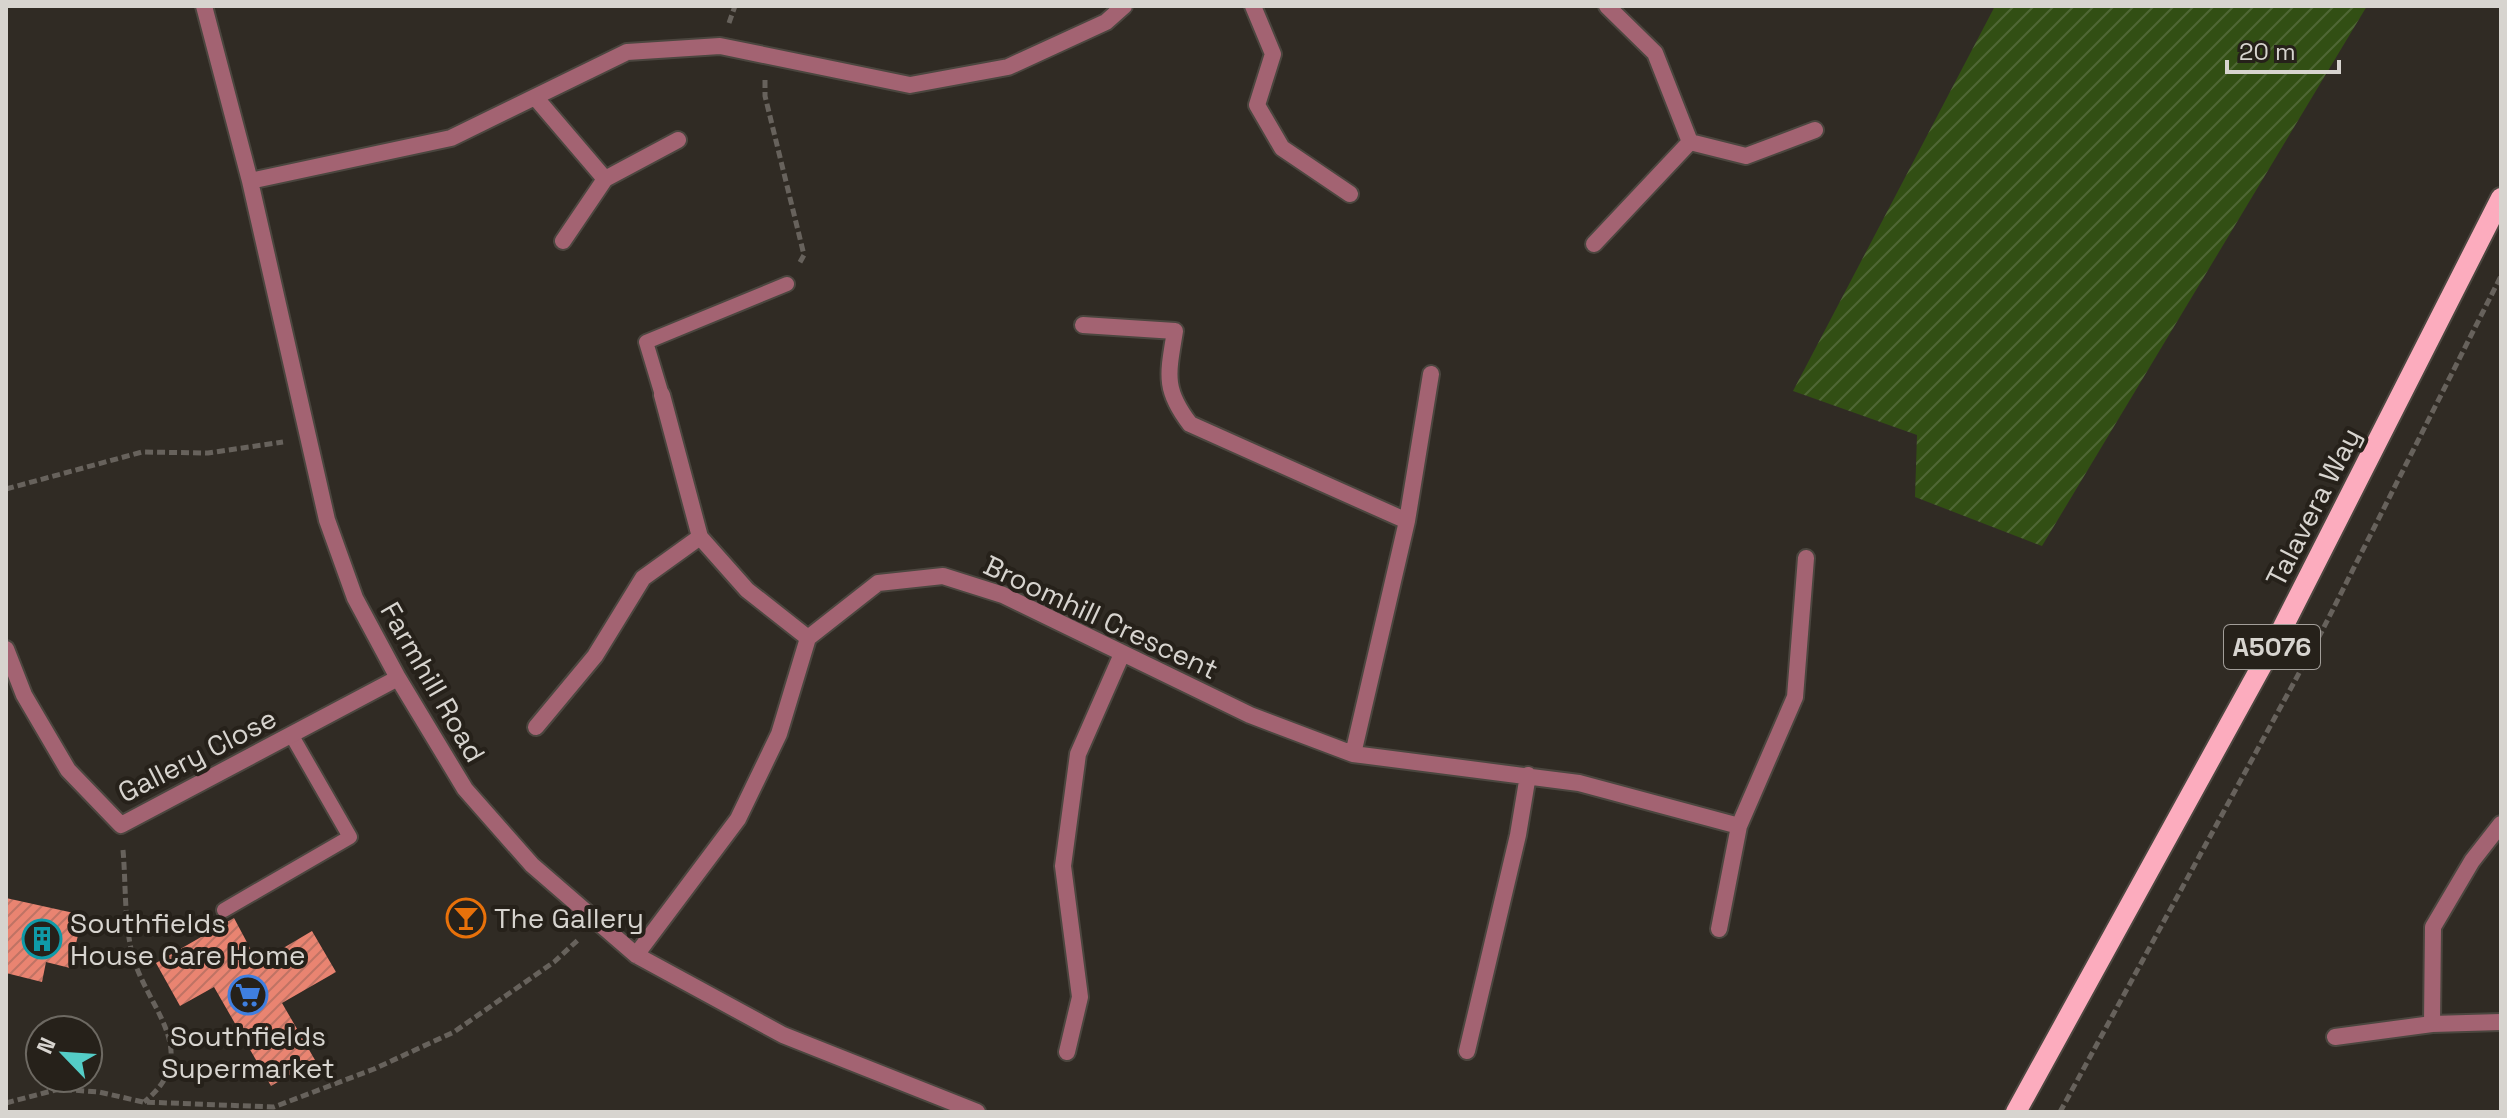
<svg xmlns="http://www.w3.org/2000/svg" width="2507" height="1118" font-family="'Space Grotesk',sans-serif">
  <defs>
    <pattern id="garden-furrows" width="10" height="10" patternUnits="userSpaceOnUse" patternTransform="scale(2)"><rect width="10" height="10" fill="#324f14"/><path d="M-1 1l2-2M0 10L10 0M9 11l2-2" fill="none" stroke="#4f6735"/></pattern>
    <pattern id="building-hatch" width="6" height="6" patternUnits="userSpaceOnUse" patternTransform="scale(2)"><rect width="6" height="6" fill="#e98471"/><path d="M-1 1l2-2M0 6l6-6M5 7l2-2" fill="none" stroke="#bf7364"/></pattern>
  </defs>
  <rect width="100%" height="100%" fill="#302b24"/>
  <path fill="url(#garden-furrows)" d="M1995 6H2367L2042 546 1915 497 1917 435 1793 391Z"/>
  <path fill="url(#building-hatch)" d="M6 898 83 915 70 968 46 962 42 982 6 973Z
    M234 918 258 963 312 931 336 972 282 1003 315 1060 271 1086 214 987 180 1006 156 963Z"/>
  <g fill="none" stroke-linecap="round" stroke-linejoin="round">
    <g stroke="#4b463f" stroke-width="18">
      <path id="service" d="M662 395 646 342 787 284
        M224 910 350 837 292 736"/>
    </g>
    <g stroke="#4b463f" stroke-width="20">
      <path id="minor" d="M204 6 250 181 327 520 355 598 398 678 465 789 532 865 636 955 783 1035 977 1112
        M1253 6 1273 54 1257 105 1282 148 1350 194
        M1607 6 1655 53 1690 142
        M535 97 605 179
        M250 181 451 138 627 52 720 46 910 85 1008 67 1106 22 1124 6
        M563 241 605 179 678 140
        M1594 244 1690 142 1746 156 1815 130
        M1083 325 1175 331C1168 374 1163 389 1190 424L1407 521
        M662 395 700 537 747 590 808 638
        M6 649 24 695 68 770 121 825 398 678
        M536 727 595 656 643 578 700 537
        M1353 754 1407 521 1431 374
        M1719 929 1739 826 1795 697 1806 558
        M636 955 738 819 779 734 808 638 878 583 943 576 1003 595 1250 715 1353 754 1579 783 1739 826
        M2432 1024 2433 927 2472 861 2501 824
        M2335 1037 2432 1024 2501 1022
        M1467 1051 1518 835 1528 775
        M1067 1052 1080 997 1063 866 1078 754 1122 654"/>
    </g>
    <g stroke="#4b463f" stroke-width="24">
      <path id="primary" d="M2016 1112 2283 627 2501 198"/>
    </g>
    <path stroke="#67625c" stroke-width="5" stroke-dasharray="8 4" stroke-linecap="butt" d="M729 23 735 6
      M765 80V96L804 255 799 264
      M6 489 142 452 208 453 283 442
      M123 850C126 884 124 924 133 957 148 1009 204 1054 144 1102
      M6 1103 59 1089 99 1092 143 1102 274 1107 374 1069 454 1032 554 962 579 939
      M2060 1112 2322 631 2501 276"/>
    <use href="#service" stroke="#a36372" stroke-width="14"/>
    <use href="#minor" stroke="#a36372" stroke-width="16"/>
    <use href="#primary" stroke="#fcacbe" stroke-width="20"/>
  </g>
  <defs>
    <g id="bar-ring" transform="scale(2)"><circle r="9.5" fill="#26211a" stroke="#e8710a" stroke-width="1.5"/><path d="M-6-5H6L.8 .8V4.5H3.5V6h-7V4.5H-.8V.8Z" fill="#e8710a"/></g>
    <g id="building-ring" transform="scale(2)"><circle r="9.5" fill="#26211a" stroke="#0f9aa8" stroke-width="1.5"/><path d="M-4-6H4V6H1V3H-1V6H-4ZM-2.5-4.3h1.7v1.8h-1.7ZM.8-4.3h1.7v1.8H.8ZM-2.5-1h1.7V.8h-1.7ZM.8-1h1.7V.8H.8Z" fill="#0f9aa8"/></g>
    <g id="supermarket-ring" transform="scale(2)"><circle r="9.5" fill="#26211a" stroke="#3f7fe0" stroke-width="1.5"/><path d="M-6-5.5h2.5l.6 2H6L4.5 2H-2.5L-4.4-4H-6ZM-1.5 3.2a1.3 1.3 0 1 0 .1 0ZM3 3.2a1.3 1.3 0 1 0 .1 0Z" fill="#3f7fe0"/></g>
  </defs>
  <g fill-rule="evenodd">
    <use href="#bar-ring" x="466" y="918"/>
    <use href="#building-ring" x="42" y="939"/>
    <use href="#supermarket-ring" x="248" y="995"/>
  </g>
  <g text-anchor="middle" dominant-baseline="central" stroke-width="8" stroke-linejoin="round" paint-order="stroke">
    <rect fill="#26211a" stroke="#a29e99" stroke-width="2" x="2224" y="625" width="96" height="44" rx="6"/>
    <g font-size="26" font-weight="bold" fill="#d7d4cf">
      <text x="2272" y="647">A5076</text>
    </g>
    <g font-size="28" fill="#d7d4cf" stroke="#26211a">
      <text transform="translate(2313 507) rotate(-63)">Talavera Way</text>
      <text transform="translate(1101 617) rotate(25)">Broomhill Crescent</text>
      <text transform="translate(433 682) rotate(60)">Farmhill Road</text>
      <text transform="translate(197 755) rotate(-27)">Gallery Close</text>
    </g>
    <g font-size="28" fill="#d7d4cf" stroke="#26211a" text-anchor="start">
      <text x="494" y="918">The Gallery</text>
      <text x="70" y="923">Southfields<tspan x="70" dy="32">House Care Home</tspan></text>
      <text x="248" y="1036" text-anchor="middle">Southfields<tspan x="248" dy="32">Supermarket</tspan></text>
    </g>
  </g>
  <rect width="2507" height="1118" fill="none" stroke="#d7d4cf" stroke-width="16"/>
  <g transform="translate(64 1054) rotate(295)"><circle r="38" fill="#26211a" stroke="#6d6962" stroke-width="2"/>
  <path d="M0-6L14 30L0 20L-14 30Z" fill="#54cdc7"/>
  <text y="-12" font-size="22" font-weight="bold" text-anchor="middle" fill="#d7d4cf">N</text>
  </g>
  <path d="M2227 60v12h112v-12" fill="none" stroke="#d7d4cf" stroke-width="4"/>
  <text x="2239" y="60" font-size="24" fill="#d7d4cf" stroke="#26211a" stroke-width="6" paint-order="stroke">20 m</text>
</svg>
